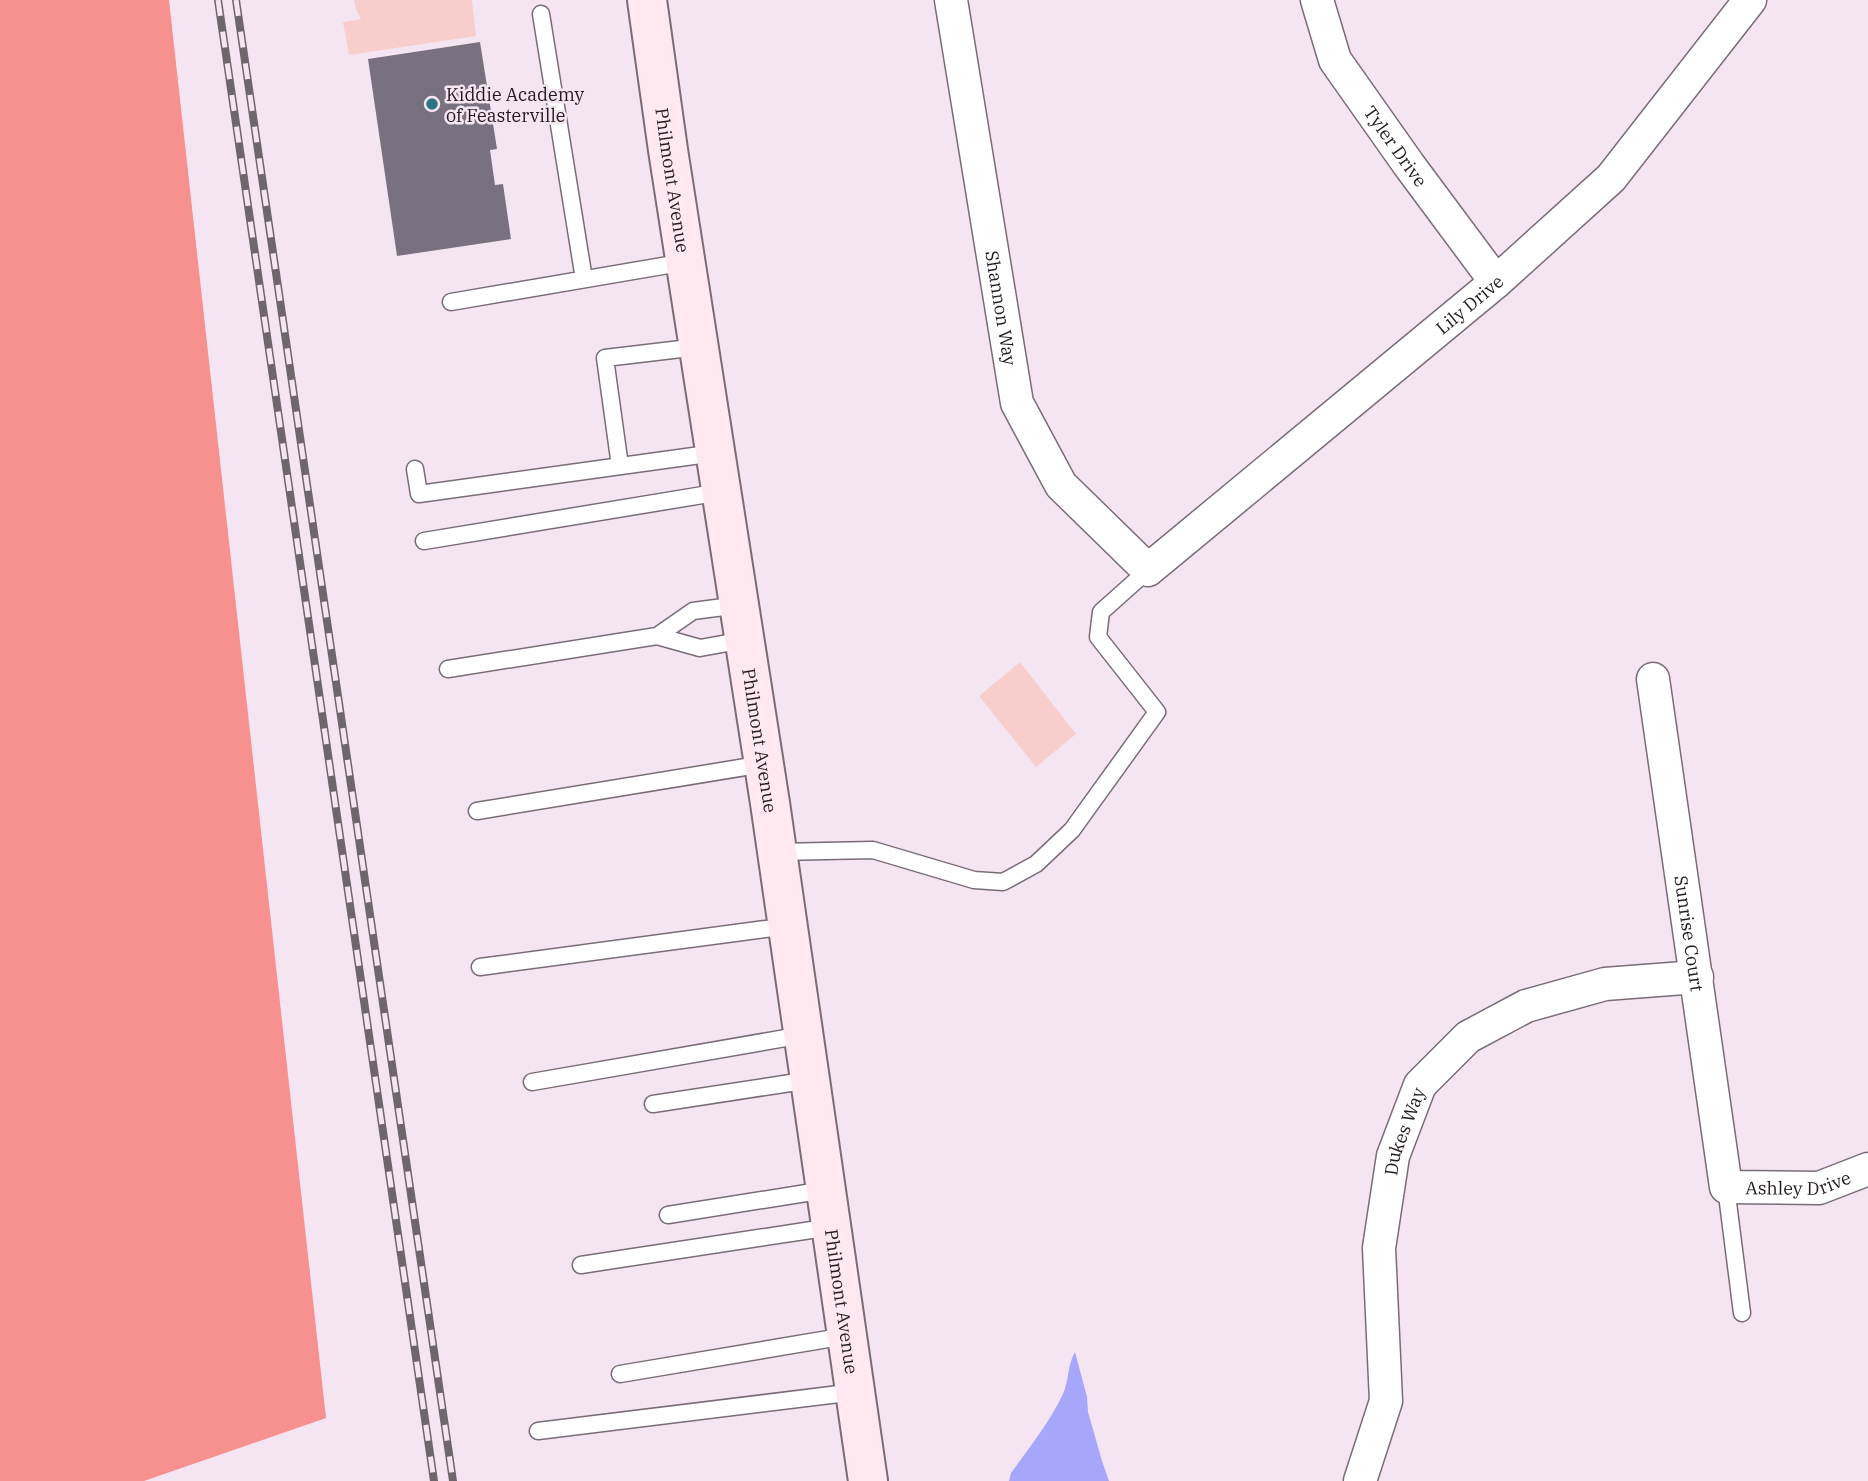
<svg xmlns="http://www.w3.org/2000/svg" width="1868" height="1481" font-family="'IBM Plex Serif',serif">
  <rect width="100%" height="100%" fill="#f5e5f2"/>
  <path fill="#f7cecc" d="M354 0H472L476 36 349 55 343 22 361 19 356 9Z
    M1020 662 1076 734 1036 767 979 696Z"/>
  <path fill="#f6918f" d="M0 0H169L326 1418 144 1481H0Z"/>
  <path fill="#a6a6fb" d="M1075 1352 1087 1397 1088 1412 1102 1461 1109 1481H1009L1011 1473C1029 1448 1049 1423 1063 1394 1069 1381 1067 1366 1075 1352Z"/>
  <path fill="#797180" d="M480 42 497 149 490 150 495 185 503 184 511 239 397 256 368 59Z"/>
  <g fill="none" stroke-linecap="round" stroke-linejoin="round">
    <g stroke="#796c77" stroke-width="19">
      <path id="lane" d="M541 14 584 279
        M451 302 686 262
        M620 466 605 358 698 347
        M415 469 419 494 715 453
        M424 541 721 492
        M657 636 693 611 739 605
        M448 669 657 636 700 648 744 640
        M477 811 764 764
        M777 852 873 850 974 880 1003 882 1036 864 1072 830 1157 712 1098 637 1101 612 1148 570
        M480 967 788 926
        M532 1082 803 1035
        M653 1104 810 1080
        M1726 1187 1742 1313
        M668 1215 825 1190
        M581 1265 831 1227
        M620 1374 846 1336
        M538 1431 855 1392"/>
    </g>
    <g stroke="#796c77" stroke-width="35">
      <g id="street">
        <path id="s1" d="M951 0 1017 403 1061 485 1148 570 1496 282 1611 178 1750 0"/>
        <path id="s2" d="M1317 0 1335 60 1409 165 1496 282"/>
        <path id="s3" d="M1653 679 1726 1187 1819 1188 1868 1169"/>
        <path id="s4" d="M1360 1481 1386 1401 1379 1248 1393 1156 1420 1085 1468 1037 1526 1006 1605 984 1697 977"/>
      </g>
    </g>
    <g stroke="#796c77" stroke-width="42">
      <g id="secondary">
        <path id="s5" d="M647 0 668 150 770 803 868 1481"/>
      </g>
    </g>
    <use href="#lane" stroke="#fff" stroke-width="16"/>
    <use href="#street" stroke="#fff" stroke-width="32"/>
    <use href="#secondary" stroke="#ffe8f0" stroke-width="38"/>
    <g stroke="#6f656d" stroke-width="8">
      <path id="rail" d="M218 0 434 1481
        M236 0 453 1481"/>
    </g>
    <use href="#rail" stroke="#f5e5f2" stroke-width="5" stroke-dasharray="16" stroke-linecap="butt"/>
  </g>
  <circle fill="#2d7580" stroke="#f5e5f2" stroke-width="2.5" cx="432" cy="104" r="7"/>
  <g text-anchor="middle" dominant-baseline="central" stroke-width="5" stroke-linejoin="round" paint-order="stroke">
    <g font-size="18" fill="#211b20" stroke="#f5e5f2" text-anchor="start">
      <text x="446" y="94">Kiddie Academy<tspan x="446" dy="21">of Feasterville</tspan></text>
    </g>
    <g font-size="18" fill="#211b20" stroke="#f5e5f2">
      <text stroke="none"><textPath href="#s2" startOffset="168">Tyler Drive</textPath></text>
      <text stroke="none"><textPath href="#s5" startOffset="182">Philmont Avenue</textPath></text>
      <text stroke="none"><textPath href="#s1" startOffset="1040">Lily Drive</textPath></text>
      <text stroke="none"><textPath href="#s1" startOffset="312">Shannon Way</textPath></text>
      <text stroke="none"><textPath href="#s5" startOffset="749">Philmont Avenue</textPath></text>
      <text stroke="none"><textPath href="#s3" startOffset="257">Sunrise Court</textPath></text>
      <text stroke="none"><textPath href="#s4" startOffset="357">Dukes Way</textPath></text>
      <text stroke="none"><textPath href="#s3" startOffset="586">Ashley Drive</textPath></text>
      <text stroke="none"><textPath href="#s5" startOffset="1316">Philmont Avenue</textPath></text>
    </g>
  </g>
</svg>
